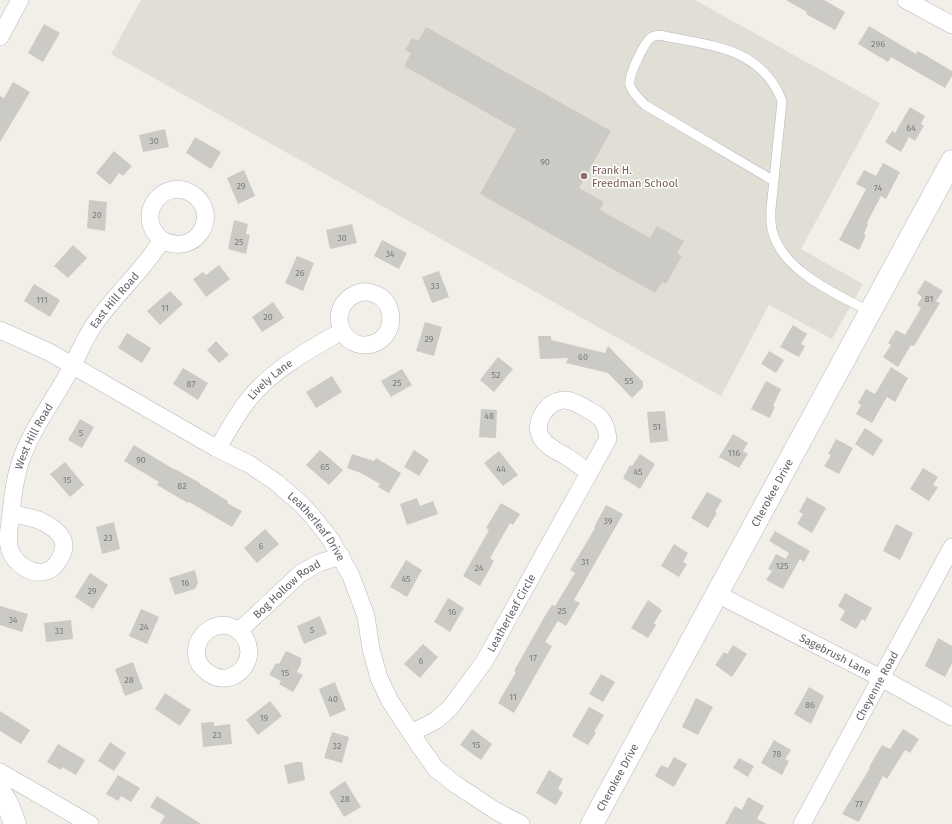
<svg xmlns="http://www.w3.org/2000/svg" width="952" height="824" font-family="'Fira Sans',sans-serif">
  <rect width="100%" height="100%" fill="#f1efe8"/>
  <path fill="#e1ded6" d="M141 0H695L880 103 801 249 863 284 832 339 769 305 721 396 111 54Z"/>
  <path fill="#cccac5" d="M786 0H824L845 12 835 30 806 14 807 12Z
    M44 24 60 33 43 62 28 53Z
    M869 26 916 54 918 51 952 71V76L945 88 891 57 888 62 858 44Z
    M426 27 611 131 579 188 604 202 600 210 650 238 657 226 684 241 677 253 682 256 666 284 662 282 655 293 480 194 516 129 404 66 411 53 405 50 412 38 418 41Z
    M13 82 30 92 0 142V96L4 98Z
    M910 107 925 116 921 124 924 126 915 141 909 137 901 152 885 142 892 131 895 133Z
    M165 129 169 147 143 152 139 135Z
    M195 137 221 152 211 169 186 153Z
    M114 151 132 166 123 176 119 173 110 185 96 173Z
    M883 163 900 172 886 199 881 196 867 223 868 224 864 234 866 235 859 250 839 240 866 189 856 184 864 170 876 176Z
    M244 170 255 196 238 204 227 178Z
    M89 200 107 202 105 231 87 228Z
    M234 220 248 224 246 234 250 235 246 254 228 249Z
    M352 224 357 243 330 249 326 230Z
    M382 240 407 253 399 269 374 256Z
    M73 245 87 258 68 278 54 266Z
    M297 256 314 263 303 291 285 283Z
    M219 265 230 279 206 297 193 279 203 272 206 275Z
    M439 271 449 297 432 303 422 277Z
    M925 280 943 291 936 301 940 303 914 346 911 345 898 367 883 357 891 345 888 343 896 330 905 335 921 308 917 305 922 297 917 293Z
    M34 284 60 300 50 317 24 301Z
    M170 291 183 304 160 325 147 311Z
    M273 302 284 318 262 332 252 317Z
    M425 322 442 327 434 356 416 351Z
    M793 325 807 334 801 344 805 346 799 357 780 347Z
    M127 333 151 348 142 363 118 348Z
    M538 336H551V340L605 353 608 346 643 382V387L632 398 608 373 566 363 568 358 540 359Z
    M216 341 229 355 219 363 207 350Z
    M769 351 784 360 776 373 761 364Z
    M498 357 513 369 494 392 480 380Z
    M891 367 908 378 895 402 887 397 872 423 856 414 861 405 858 403 866 389 875 394Z
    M183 368 208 383 198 400 173 384Z
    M402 369 412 385 391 397 381 381Z
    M332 376 342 392 316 408 306 392Z
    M766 381 781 389 773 406 775 407 770 418 751 409Z
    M481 409 497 410 496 438 479 437Z
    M665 411 668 441 650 443 647 412Z
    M80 419 94 427 82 448 68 440Z
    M865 428 883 440 873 456 855 444Z
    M733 434 748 443 743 451 748 454 739 468 719 457Z
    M836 439 853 448 839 474 824 466 831 455 828 454Z
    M134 445 175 470V469L200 483V484L228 501 227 503 242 511 232 527 189 502 188 503 157 485 159 482 124 461Z
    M320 450 343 470 329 485 306 465Z
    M414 450 429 460 419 476 404 467Z
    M499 451 518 475 503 486 484 463Z
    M352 454 374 461 376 458 401 473 389 493 378 487 380 484 361 473 347 468Z
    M640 454 655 464 640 489 623 478 630 465 632 466Z
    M65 462 84 485 70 497 50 474Z
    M923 468 938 477 933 485 938 487 929 501 910 489Z
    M707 492 722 500 715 512 717 513 708 528 691 518Z
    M807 497 826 508 812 533 797 524 803 514 799 512Z
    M417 498 420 506 433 501 438 514 407 525 400 504Z
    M501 503 520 514 513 525 510 523 490 558 494 561 480 586 463 576 489 530 486 528Z
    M606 505 623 514 574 600 580 603 566 626 558 621 545 642 552 646 514 713 498 703 516 672 514 671 545 616 552 605 555 606 575 573 570 570 595 528 594 527Z
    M114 522 120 549 102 554 96 527Z
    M896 524 913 533 900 560 883 551Z
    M265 529 279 544 257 563 244 548Z
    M775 531 810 551 804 562 800 559 783 589 766 580 772 571 768 569 776 554 786 559 789 553 769 541Z
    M674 544 688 553 683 562 687 564 679 577 661 566Z
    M406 560 422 570 407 597 390 587Z
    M195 570 198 583 195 589 175 595 169 578Z
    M90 573 108 585 93 609 75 597Z
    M845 593 872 608 865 621 862 619 856 629 840 620 845 611 838 606Z
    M448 598 464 608 450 632 434 622Z
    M648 600 662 610 654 623 656 625 648 638 631 628Z
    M0 606 28 614 22 632 0 625Z
    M141 609 159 617 147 644 129 636Z
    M320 616 327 634 304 644 297 626Z
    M71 620 73 639 46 642 44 623Z
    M938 638 952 646V663L945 677 925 666Z
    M423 644 438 657 420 678 404 664Z
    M733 645 747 654 732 677 715 665 724 652 727 654Z
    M286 651 301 658V664L297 672 303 675 293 692 279 684 281 681 269 675 276 663 279 664Z
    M133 662 143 689 125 696 115 669Z
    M601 674 615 682 603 702 589 694Z
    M335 682 346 710 330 717 319 689Z
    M809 687 824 696 811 724 794 714Z
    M165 693 191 710 180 726 155 709Z
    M696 698 713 707 698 735 682 727Z
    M270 701 282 716 258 735 246 720Z
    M589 707 604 715 594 732 596 733 588 745 572 736Z
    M0 711 30 730 21 744 0 731Z
    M214 722V726L230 724 232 744 203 747 201 723Z
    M472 729 492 744 481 760 460 745Z
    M903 729 919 739 910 753 905 750 887 779 883 776 859 822 842 814 870 768 869 767 882 745 890 749Z
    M332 732 349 737 342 763 324 758Z
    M774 740 791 750 785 759 789 761 782 775 761 763Z
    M110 742 126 753 114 771 98 761Z
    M58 744 85 760 76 775 62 767 61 770 47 762Z
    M674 757 687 764 674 787 655 776 661 765 668 768Z
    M739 758 754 766 748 777 733 768Z
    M296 762H302L305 780 288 784 284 765Z
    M549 770 563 779 558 789 563 793 556 805 536 793Z
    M118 775 140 788 131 802 121 796 118 801 106 794Z
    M345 781 361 807 344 817 329 792Z
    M157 796 201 824H160L165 816 150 807Z
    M748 797 764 806 757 819 767 824H725L735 806 742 810Z"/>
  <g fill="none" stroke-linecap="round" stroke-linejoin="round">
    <g stroke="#b5b8bc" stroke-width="10">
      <path id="service" d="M774 181 645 105C640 99 632 93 630 85 628 76 644 42 652 37 656 35 661 35 664 36 712 46 762 48 782 101L771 209C771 217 770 225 773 233 784 272 837 294 870 312"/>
    </g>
    <g stroke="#b5b8bc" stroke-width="18">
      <g id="minor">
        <path d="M906 0 952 25"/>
        <path d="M0 37 20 0"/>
        <path id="s1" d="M0 330 49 352 216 448 249 464 277 483 301 504 313 517 331 540 351 576 366 616 371 649 379 678 390 701 419 745 436 769 455 784 496 811 521 824"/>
        <path id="s2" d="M218 448C227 432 237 414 249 399 273 369 309 350 342 331 341 327 339 322 339 317 341 299 359 287 375 294 383 297 388 303 390 312 397 343 357 358 342 331"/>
        <path id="s3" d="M11 513C10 525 6 539 10 550 15 564 32 576 47 571 53 569 57 564 60 558 71 540 57 529 41 521 31 517 21 516 11 513 13 495 15 477 21 460 33 426 56 398 72 366 81 349 87 333 99 318 119 291 144 269 162 240 132 216 164 174 194 195 221 215 196 258 162 240"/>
        <path id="s4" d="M717 594 881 678 952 717"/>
        <path id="s5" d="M239 631C212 610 179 651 207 672 234 693 265 655 239 631L301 573 319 563 341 556"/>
        <path id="s6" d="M411 733 435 721 450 708 484 662 589 473C582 467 574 462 567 457 558 451 548 448 542 439 531 423 548 399 566 400 574 401 582 406 589 410 603 418 606 423 608 439L589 473"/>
        <path d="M0 772 90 824"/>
        <path id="s7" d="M802 824 952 547"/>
      </g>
    </g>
    <g stroke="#b5b8bc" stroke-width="23">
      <g id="tertiary">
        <path d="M0 792 8 805 15 824"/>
        <path id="s8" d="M592 824 952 161"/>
      </g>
    </g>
    <use href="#service" stroke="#fff" stroke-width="9"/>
    <use href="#minor" stroke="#fff" stroke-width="17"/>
    <use href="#tertiary" stroke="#fff" stroke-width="22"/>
  </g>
  <circle fill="#8d6e63" stroke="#fff" stroke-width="1.5" cx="584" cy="176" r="4"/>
  <g text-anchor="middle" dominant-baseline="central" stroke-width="3" stroke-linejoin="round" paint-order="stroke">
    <g font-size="9" fill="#7a7d7f">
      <text x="878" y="44">296</text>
      <text x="911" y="128">64</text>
      <text x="154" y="141">30</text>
      <text x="545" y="162">90</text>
      <text x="241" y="186">29</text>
      <text x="878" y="188">74</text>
      <text x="97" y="215">20</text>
      <text x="342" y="238">30</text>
      <text x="239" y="242">25</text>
      <text x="390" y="254">34</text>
      <text x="300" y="273">26</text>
      <text x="435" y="286">33</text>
      <text x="929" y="299">81</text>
      <text x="42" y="300">111</text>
      <text x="165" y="308">11</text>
      <text x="268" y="317">20</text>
      <text x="429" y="339">29</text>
      <text x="583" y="357">60</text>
      <text x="496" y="375">52</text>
      <text x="629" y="381">55</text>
      <text x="397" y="383">25</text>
      <text x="191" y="384">87</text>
      <text x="489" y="416">48</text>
      <text x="657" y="427">51</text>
      <text x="81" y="433">5</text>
      <text x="734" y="453">116</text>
      <text x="141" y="460">90</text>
      <text x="325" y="467">65</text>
      <text x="501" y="469">44</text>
      <text x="638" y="472">45</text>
      <text x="67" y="480">15</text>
      <text x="182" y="486">82</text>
      <text x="608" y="521">39</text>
      <text x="108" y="538">23</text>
      <text x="261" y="546">6</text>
      <text x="585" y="562">31</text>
      <text x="782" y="566">125</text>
      <text x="479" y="568">24</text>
      <text x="406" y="579">45</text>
      <text x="185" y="583">16</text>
      <text x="92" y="591">29</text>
      <text x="562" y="611">25</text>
      <text x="452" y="612">16</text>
      <text x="13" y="620">34</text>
      <text x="144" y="627">24</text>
      <text x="312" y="630">5</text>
      <text x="59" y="631">33</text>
      <text x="533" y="658">17</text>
      <text x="421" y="661">6</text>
      <text x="285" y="673">15</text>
      <text x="129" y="680">28</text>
      <text x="513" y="697">11</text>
      <text x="333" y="699">40</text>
      <text x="810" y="705">86</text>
      <text x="264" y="718">19</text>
      <text x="217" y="735">23</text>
      <text x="476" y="745">15</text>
      <text x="337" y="746">32</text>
      <text x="777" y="754">78</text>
      <text x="345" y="799">28</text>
      <text x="859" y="804">77</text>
    </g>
    <g font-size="11" fill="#785e54" stroke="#fff" text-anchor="start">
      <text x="592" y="170">Frank H.<tspan x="592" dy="13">Freedman School</tspan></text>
    </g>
    <g font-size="11" fill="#5f6368" stroke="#fff">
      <text stroke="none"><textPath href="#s3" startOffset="422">East Hill Road</textPath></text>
      <text stroke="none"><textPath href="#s2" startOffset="87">Lively Lane</textPath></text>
      <text stroke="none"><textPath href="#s3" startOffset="263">West Hill Road</textPath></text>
      <text stroke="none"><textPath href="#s8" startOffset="377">Cherokee Drive</textPath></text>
      <text stroke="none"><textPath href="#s1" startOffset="376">Leatherleaf Drive</textPath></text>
      <text stroke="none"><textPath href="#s5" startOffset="228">Bog Hollow Road</textPath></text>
      <text stroke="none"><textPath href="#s6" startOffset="160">Leatherleaf Circle</textPath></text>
      <text stroke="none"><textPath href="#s4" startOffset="133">Sagebrush Lane</textPath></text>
      <text stroke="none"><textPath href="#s7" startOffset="157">Cheyenne Road</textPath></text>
      <text stroke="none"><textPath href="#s8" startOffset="53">Cherokee Drive</textPath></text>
    </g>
  </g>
</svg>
